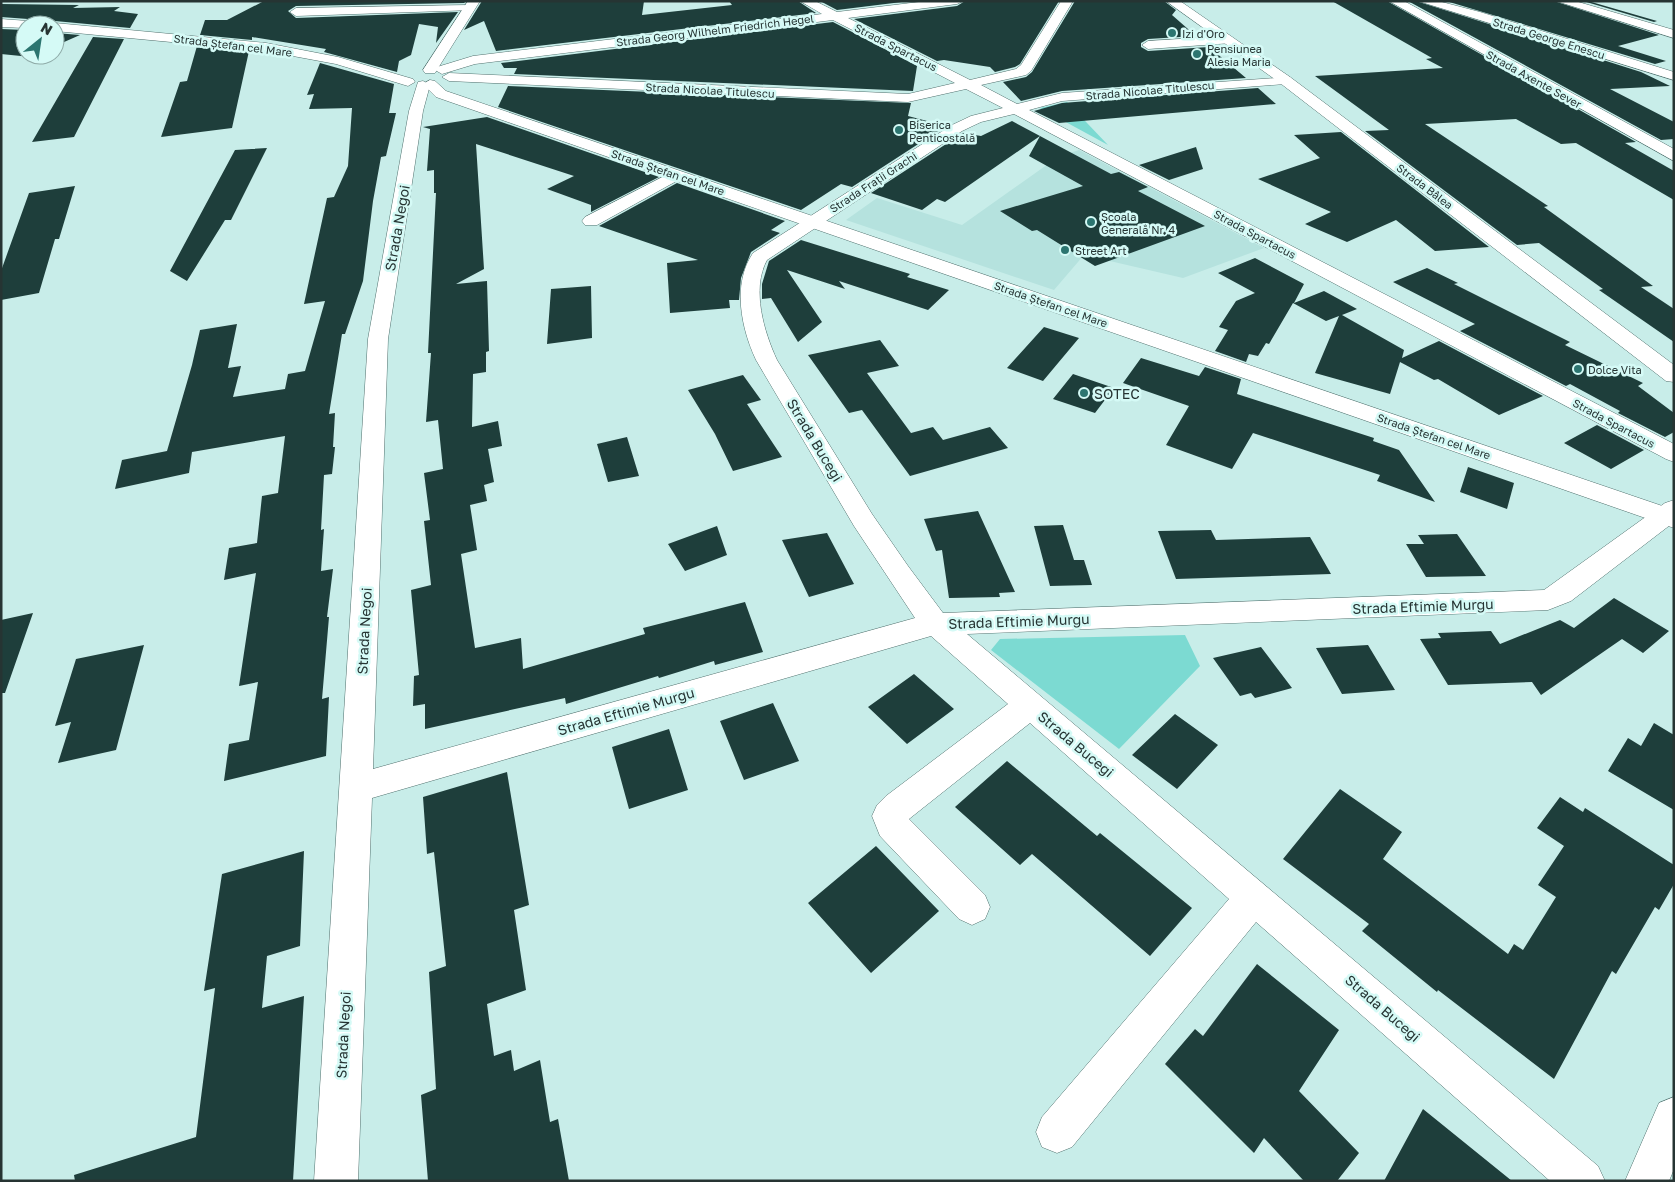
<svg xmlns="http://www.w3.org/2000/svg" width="1675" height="1182" font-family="'Golos Text',sans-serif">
  <rect width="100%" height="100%" fill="#c8ede9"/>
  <path fill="#b5e2de" d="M1079 150 1264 248 1183 278 1084 255 1054 290 846 220 877 198 962 225 1058 157Z"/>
  <path fill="#7cdad2" d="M1067 102 1108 145 1040 108Z
    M1185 635 1200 666 1119 749 991 650 1000 639Z"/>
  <path fill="#1e3e3b" d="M264 1H466L464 3 296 6 288 11 296 18 458 12 436 43 438 27 419 24 411 55 399 61 397 72 324 52 326 49 252 37V40L200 35 205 20H227Z
    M482 1H644L642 15 732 5 729 1H798L816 13 496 51 484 21 464 30Z
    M820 1H910L837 10Z
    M965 1H1059L1020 64 1015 67 995 72 990 67 944 60 937 61 854 19 957 6Z
    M1075 1H1164L1176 10 1172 15 1196 36 1148 39 1141 43V47L1148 51 1209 47 1246 78 1062 91 1021 101 1003 82 1026 77 1032 72Z
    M1332 1H1387L1636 142 1625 143 1674 171V200L1576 143 1561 144 1516 119 1425 124 1548 206 1544 207 1653 286 1641 287 1674 309V342L1599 290 1603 289 1539 243 1517 245 1365 131 1389 130 1315 76 1443 68 1426 59 1432 58Z
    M1408 1H1416L1641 72 1670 86 1610 89 1674 122V139L1661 140Z
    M1446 1H1554L1659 35 1618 46 1666 61 1655 64Z
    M1583 1H1588L1657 21 1654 22Z
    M1 4 79 5 73 8 120 7 114 11 138 14 130 28 55 21 48 25H36L28 19 1 17Z
    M833 22 917 66 913 91 514 74 517 68H504L501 63Z
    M1 29 25 30V55H35L31 57 1 54Z
    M55 33 80 35 55 46Z
    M93 37 124 39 74 137 32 142Z
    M197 46 249 51 232 128 161 137 180 82 187 81Z
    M320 63 394 84 389 113H396L386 156 381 157 373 201 363 281 345 334H342L329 414 335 413 333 447H335L332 474 324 475 321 530 324 529 321 571 333 569 327 617H329L322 699 329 697 326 756 224 781 229 744 249 740 258 682 239 686 256 573 224 580 229 548 257 543 262 496 278 493 285 436 192 452 189 473 115 489 122 460 167 451 192 365 200 330 237 324 228 368 241 366 233 397 285 389 288 374 305 371 325 301 304 304 327 198 334 197 348 166 352 108 309 109 314 94 307 95Z
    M508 86 911 103 908 116 946 126 852 187 841 184 801 210 498 107Z
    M1258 88 1276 104 1059 123 1034 111 1062 103Z
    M487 117 659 177 591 212V205L547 189 574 176 476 144 484 269 456 284 487 281 489 351 486 352V372L473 374 472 427 498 421 502 446 488 449 494 482 484 485 487 501 470 505 477 550 461 554 475 648 521 638 523 669 645 634 643 628 745 602 763 652 715 665 714 661 659 678 658 676 566 704 565 698 425 729V704L413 706 414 676 419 675 411 590 431 585 424 521 430 520 424 473 443 469 438 420 426 422 431 353H428L436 193H434V170L427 171 430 129 423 127Z
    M1012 121 1040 136 945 202 937 199 922 210 871 193 963 133 981 136Z
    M1341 132 1489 247 1435 251 1396 220 1347 242 1305 224 1331 212 1258 179 1320 158 1294 135Z
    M1040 136 1111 174 1119 172 1148 187 1138 191 1205 226 1095 266 1037 230 1032 231 1000 211 1083 186 1029 156Z
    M1196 147 1203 169 1169 180 1139 165Z
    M267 148 231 220H225L187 281 170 271 235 150Z
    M677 183 785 221 771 230 780 233 751 252 741 278 739 300H729L730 308 670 313 667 263 698 260 599 226Z
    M75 186 59 239H55L39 293 1 300V271L29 193Z
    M801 240 910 274 907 277 949 290 928 310 839 281 845 289 787 270 822 322 798 342 771 298 762 299V284L769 261Z
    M1255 258 1304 284 1294 303 1324 291 1357 309 1342 315 1404 350 1402 358 1439 341 1543 396 1499 415 1438 379 1434 380 1400 362 1390 394 1315 373 1339 316 1326 321 1293 303 1269 344 1266 343 1258 356 1249 354 1246 362 1215 351 1228 330 1219 327 1236 301 1255 293 1218 273Z
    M1427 268 1458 283 1454 284 1570 342 1565 345 1643 383 1638 386 1674 413V432L1665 437 1618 413 1620 411 1570 384 1566 386 1460 331 1475 324 1393 282Z
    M591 286 592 338 547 344 551 289Z
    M1044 327 1079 338 1043 381 1007 368Z
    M880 340 899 366 867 373 911 433 933 427 943 440 990 427 1008 448 910 476 862 410 849 413 808 355Z
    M1141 358 1199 376 1205 367 1241 379 1237 394 1374 438 1373 441 1399 450 1435 502 1377 481 1380 475 1253 433 1232 469 1166 445 1189 406 1123 383Z
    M1073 374 1114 388 1095 413 1053 399Z
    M743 375 761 400 747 404 782 457 733 471 715 434 688 390Z
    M1597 425 1644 450 1611 469 1564 443Z
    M627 437 639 476 608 482 597 444Z
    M1468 467 1514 483 1507 509 1460 492Z
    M978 511 1015 592 999 593 1000 597 949 598 942 550 936 551 924 519Z
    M1063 525 1074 560H1084L1092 585 1050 586 1034 526Z
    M717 526 727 555 685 571 668 544Z
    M1211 530 1216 540 1310 537 1331 574 1176 579 1158 531Z
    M827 533 854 584 809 597 782 540Z
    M1457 534 1486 576 1426 577 1406 544H1424L1418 535Z
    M1614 598 1669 631 1643 653 1622 639 1541 695 1532 682 1448 685 1420 639 1441 638 1438 633 1491 631 1500 644 1560 620 1574 628Z
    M33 613 5 693H1V620Z
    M144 645 116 750 58 763 71 722 55 726 76 659Z
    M1368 645 1395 690 1342 694 1316 648Z
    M1261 647 1292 688 1255 698 1251 693 1240 696 1213 658Z
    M914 674 954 709 907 744 868 707Z
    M773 703 799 761 744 780 720 721Z
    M1175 714 1218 745 1177 789 1132 755Z
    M1654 723 1674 735V810L1608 771 1628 738 1641 746Z
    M669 729 688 790 629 809 612 747Z
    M1007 761 1097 836 1100 833 1192 908 1150 956 1032 854 1020 865 955 807Z
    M507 772 529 905 514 910 526 990 487 1004 494 1056 511 1050 514 1071 540 1060 550 1122 558 1119 569 1181H428L421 1095 436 1089 429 972 446 966 434 852 427 854 423 797Z
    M1340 789 1402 832 1383 859 1508 954 1514 944 1523 950 1556 897 1538 885 1564 846 1537 828 1560 797 1583 812 1585 808 1674 865V884L1659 910 1655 907 1616 974 1612 971 1554 1079 1438 990 1437 992 1362 931 1369 924 1283 859Z
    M876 846 939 911 871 973 808 903Z
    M304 851 300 946 267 956 262 1008 304 996 293 1181H75L74 1175 196 1137 215 988 204 991 222 874Z
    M1257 964 1339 1030 1299 1091 1359 1153 1337 1181H1304L1264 1138 1254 1153 1165 1064 1195 1029 1203 1036Z
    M1423 1109 1512 1181H1384Z"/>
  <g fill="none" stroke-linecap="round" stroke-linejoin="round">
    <g stroke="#51716e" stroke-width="1">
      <path id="minor" d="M800 1H815L837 12 927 1H963L957 4 848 18 970 80 1016 69 1021 65 1061 1H1073L1031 71 1026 75 981 85 1017 104 1062 93 1290 77 1292 80 1290 83 1285 84 1062 101 1029 110 1674 444V462L1666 459 1014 114 981 122 962 131 767 260C751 289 764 332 777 360L872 514 908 566 943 613 1544 590 1665 503 1674 500V522L1571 601 1548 610 967 634 1598 1166 1605 1181H1550L1256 922 1072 1147 1057 1153 1042 1147 1036 1132 1042 1117 1229 899 1030 723 909 819 985 895 990 907 985 919 972 925 959 919 880 836 872 816 877 805 886 796 1008 704 931 636 372 798 358 1181H314L368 339 409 111 418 82 423 81 430 85 423 111 388 339 373 769 915 618 854 526 756 360C741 328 732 284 753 253L952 125 971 116 1003 108 966 89 908 102 449 81 442 77 449 73 908 94 955 83 833 20 475 64 442 74 435 70 437 67 473 56 822 14Z
        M1389 1H1404L1674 149V161Z
        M1418 1H1438L1480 12 1674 72V80Z
        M1556 1H1575L1674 30V38Z
        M470 5 474 6V10L296 16 290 12 296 8Z
        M1228 36 1232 37 1234 40 1232 43 1148 49 1142 45 1148 41Z
        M676 170 682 172 684 175 682 178 597 225H585L582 221 585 217Z"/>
    </g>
    <g stroke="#51716e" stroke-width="1">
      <path id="major" d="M468 1H480L435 73H425L423 70Z
        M1166 1H1180L1290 77 1674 365V382L1666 381 1280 83Z
        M1 19 28 21 34 25H25V28L1 27Z
        M55 23 266 43 338 57 413 79 415 82 408 86 336 64 266 51 55 31V25H50Z
        M430 80 435 81 446 91 1674 510V528L436 97 423 84Z
        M1674 1097V1169L1669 1181H1625L1659 1103Z"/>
    </g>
    <use href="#minor" fill="#fff" fill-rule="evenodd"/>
    <use href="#major" fill="#fff" fill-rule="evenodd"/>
  </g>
  <g fill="#2c7570" stroke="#d5faf6" stroke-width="2">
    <circle cx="1172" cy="33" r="5"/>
    <circle cx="1197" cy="54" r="5"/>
    <circle cx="899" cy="130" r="5"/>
    <circle cx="1091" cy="222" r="5"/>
    <circle cx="1065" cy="250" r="5"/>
    <circle cx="1578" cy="369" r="5"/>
    <circle cx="1084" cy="393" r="5"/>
  </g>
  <g text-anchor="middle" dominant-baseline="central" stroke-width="5" stroke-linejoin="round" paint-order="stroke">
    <g font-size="11" fill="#263433" stroke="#d5faf6">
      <text transform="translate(715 30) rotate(-7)">Strada Georg Wilhelm Friedrich Hegel</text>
      <text transform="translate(1549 38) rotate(17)">Strada George Enescu</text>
      <text transform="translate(233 45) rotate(7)">Strada Ștefan cel Mare</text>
      <text transform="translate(896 47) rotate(27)">Strada Spartacus</text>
      <text transform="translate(1534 79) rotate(29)">Strada Axente Sever</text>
      <text transform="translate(710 90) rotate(3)">Strada Nicolae Titulescu</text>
      <text transform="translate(1150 90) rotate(-5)">Strada Nicolae Titulescu</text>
      <text transform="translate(668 172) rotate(19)">Strada Ștefan cel Mare</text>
      <text transform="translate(873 182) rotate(-33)">Strada Frații Grachi</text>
      <text transform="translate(1425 186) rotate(37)">Strada Bâlea</text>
      <text transform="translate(1255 234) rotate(28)">Strada Spartacus</text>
      <text transform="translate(1051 304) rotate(19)">Strada Ștefan cel Mare</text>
      <text transform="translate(1614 423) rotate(28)">Strada Spartacus</text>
      <text transform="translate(1434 436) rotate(19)">Strada Ștefan cel Mare</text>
    </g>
    <g font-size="11" fill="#263433" stroke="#d5faf6" text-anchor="start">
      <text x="1182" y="33">Izi d'Oro</text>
      <text x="1207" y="48">Pensiunea<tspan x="1207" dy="13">Alesia Maria</tspan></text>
      <text x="909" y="124">Biserica<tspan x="909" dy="13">Penticostală</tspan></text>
      <text x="1101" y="216">Școala<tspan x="1101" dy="13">Generală Nr. 4</tspan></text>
      <text x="1075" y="250">Street Art</text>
      <text x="1588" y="369">Dolce Vita</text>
    </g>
    <g font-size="14" fill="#263433" stroke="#d5faf6">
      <text transform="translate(397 228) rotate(-80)">Strada Negoi</text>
      <text transform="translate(815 440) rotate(59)">Strada Bucegi</text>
      <text transform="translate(1423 606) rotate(-2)">Strada Eftimie Murgu</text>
      <text transform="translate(1019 621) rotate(-2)">Strada Eftimie Murgu</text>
      <text transform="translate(364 631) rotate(-87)">Strada Negoi</text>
      <text transform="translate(626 711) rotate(-16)">Strada Eftimie Murgu</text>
      <text transform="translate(1076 744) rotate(40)">Strada Bucegi</text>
      <text transform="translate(1383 1008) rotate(41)">Strada Bucegi</text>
      <text transform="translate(343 1035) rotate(-87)">Strada Negoi</text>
    </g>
    <g font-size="14" fill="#263433" stroke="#d5faf6" text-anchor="start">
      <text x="1094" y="393">SOTEC</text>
    </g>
  </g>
  <rect width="1675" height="1182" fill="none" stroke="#263433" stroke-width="5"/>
  <g transform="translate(40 40) rotate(30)"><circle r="24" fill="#d5faf6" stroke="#8faba8"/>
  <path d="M0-4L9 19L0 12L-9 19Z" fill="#2c7570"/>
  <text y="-8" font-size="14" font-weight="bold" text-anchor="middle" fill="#263433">N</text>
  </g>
</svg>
